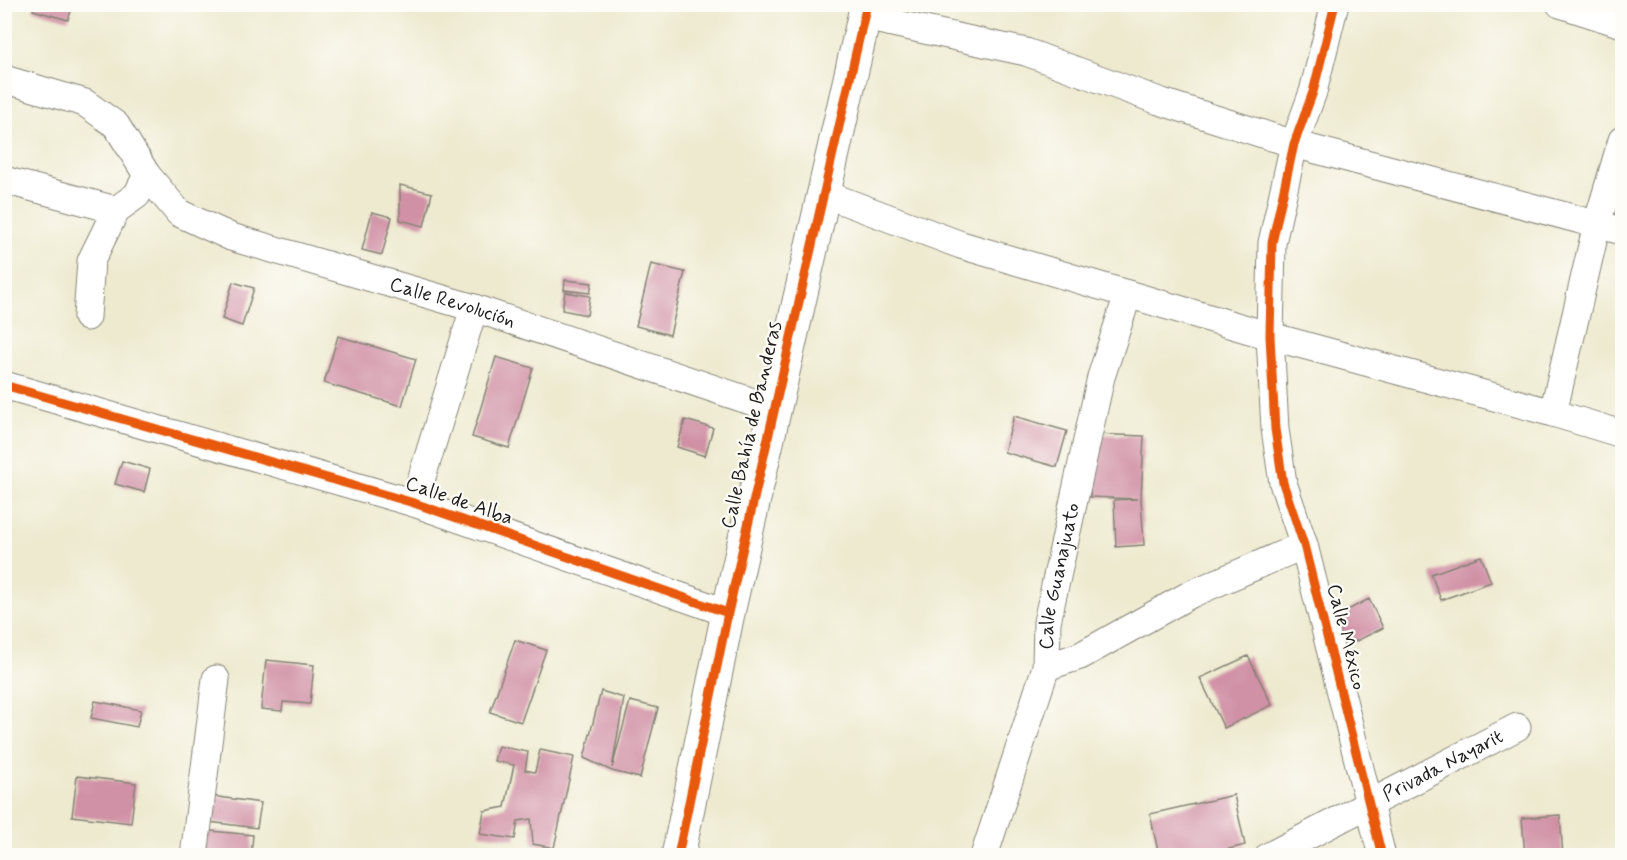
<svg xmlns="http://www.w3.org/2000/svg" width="1627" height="860" font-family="Mynerve,sans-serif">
  <rect width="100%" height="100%" fill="#fdfcf7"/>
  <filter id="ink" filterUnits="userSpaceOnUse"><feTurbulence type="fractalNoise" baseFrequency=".0167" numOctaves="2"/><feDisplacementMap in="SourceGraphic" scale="12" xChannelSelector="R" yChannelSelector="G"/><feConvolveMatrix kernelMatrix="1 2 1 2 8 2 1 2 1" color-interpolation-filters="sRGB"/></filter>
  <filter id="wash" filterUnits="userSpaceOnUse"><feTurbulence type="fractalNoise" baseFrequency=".008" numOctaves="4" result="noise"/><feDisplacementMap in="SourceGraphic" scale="24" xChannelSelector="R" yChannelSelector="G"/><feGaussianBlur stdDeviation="1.35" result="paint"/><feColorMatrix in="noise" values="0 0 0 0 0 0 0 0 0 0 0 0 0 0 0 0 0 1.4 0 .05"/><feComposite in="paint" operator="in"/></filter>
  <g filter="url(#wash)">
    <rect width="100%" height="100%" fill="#eeead0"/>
    <g id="blocks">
      <path fill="#d090a5" d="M35 5H73L68 20 33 10Z
        M400 185 432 193 424 226 400 220Z
        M372 212 392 217 382 255 362 250Z
        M651 264 685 272 670 335 636 326Z
        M565 280 592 283 590 293 564 290Z
        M233 282 254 288 242 326 222 319Z
        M565 292 590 296 587 315 562 310Z
        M338 336 416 359 402 406 324 383Z
        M496 357 533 368 509 448 472 437Z
        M1014 416 1067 431 1057 467 1004 452Z
        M685 420 713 428 705 456 677 447Z
        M1092 434 1144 436 1141 499 1144 545 1116 547 1114 500 1137 499 1090 497Z
        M122 461 150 469 144 492 115 484Z
        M1481 556 1491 582 1441 600 1431 574Z
        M1369 599 1383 628 1346 646 1332 618Z
        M515 640 546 650 521 722 490 712Z
        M1248 656 1272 705 1224 728 1200 678Z
        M266 660 314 665 310 704 283 702 282 711 261 709Z
        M601 691 624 698 612 768 630 701 658 708 640 778 612 771 584 758Z
        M95 701 141 710 137 727 91 718Z
        M498 746 528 752 525 770 535 772 540 750 574 757 554 848 533 844 531 819 518 821 515 839 480 834 484 811 505 807 514 765 494 761Z
        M77 776 136 783 131 823 72 816Z
        M204 795 261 803 257 828 201 821Z
        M1234 795 1245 845 1201 856H1159L1150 814Z
        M1560 815 1563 856H1525L1522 818Z
        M200 830 253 835 251 856H197Z"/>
    </g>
  </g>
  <g filter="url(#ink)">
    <use href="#blocks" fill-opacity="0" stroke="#858376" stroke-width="1.5"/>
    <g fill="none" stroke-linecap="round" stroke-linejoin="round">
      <g stroke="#858376" stroke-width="29">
        <g id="minor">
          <path d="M1335 4 1313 92 1294 144 1272 243 1270 336 1275 429 1283 483 1304 545 1382 856"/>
          <path d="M1560 4 1622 24"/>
          <path d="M865 17 1026 52 1159 101 1294 144 1622 231"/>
          <path d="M4 79 85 103 116 125 147 175 137 195 116 210 91 261 87 317"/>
          <path id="s1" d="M147 175 179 213 231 237 474 308 774 409"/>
          <path d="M4 180 116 210"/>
          <path d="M822 193 961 245 1270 336 1553 413 1622 434"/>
          <path d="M4 385 414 503 728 613"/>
          <path d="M1553 413 1597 224 1622 140"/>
          <path d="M414 503 474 308"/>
          <path d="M1046 667 1080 656 1191 594 1304 545"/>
          <path d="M194 856 216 679"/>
          <path id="s2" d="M984 856 1046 667 1047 622 1101 377 1128 294"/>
          <path id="s3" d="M1269 856 1517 727"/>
        </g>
      </g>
      <g stroke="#858376" stroke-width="35">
        <path id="tertiary" d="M678 856 728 613 867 4"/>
      </g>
      <use href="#minor" stroke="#fff" stroke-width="27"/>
      <use href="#tertiary" stroke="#fff" stroke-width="33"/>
      <g stroke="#fdfcf7" stroke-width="13">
        <path id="cycleway" d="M1335 4 1313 92 1294 144 1272 243 1270 336 1275 429 1283 483 1304 545 1382 856
          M4 385 414 503 728 613
          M678 856 728 613 867 4"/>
      </g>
      <use href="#cycleway" stroke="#e8590c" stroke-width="9"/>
    </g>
  </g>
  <g text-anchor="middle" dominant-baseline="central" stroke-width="4.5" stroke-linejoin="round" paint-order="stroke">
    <g font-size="20" fill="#1c1c1c" stroke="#fdfcf7">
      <text stroke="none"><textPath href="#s1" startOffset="338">Calle Revolución</textPath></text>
      <text transform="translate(752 425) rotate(-77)">Calle Bahía de Banderas</text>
      <text transform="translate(459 501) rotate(19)">Calle de Alba</text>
      <text stroke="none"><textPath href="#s2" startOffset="291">Calle Guanajuato</textPath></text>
      <text transform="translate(1346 637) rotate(76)">Calle México</text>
      <text stroke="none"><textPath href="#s3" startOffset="196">Privada Nayarit</textPath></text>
    </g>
  </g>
  <rect width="1627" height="860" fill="none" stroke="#fdfcf7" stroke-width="24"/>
</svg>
